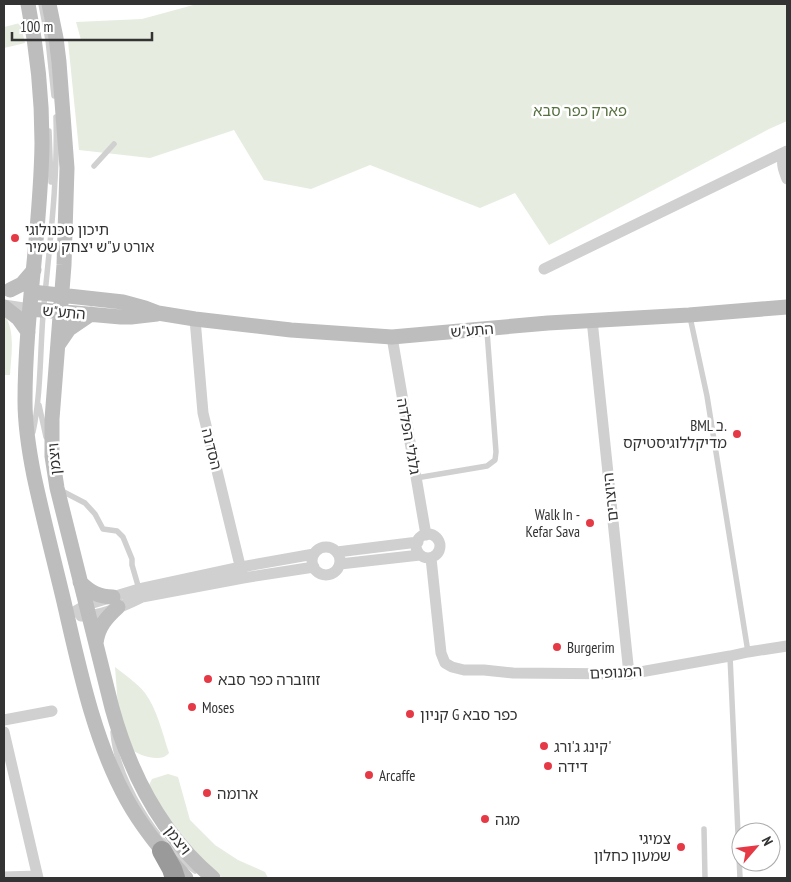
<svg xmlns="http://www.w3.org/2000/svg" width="791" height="882" font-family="'PT Sans Narrow','Noto Sans Hebrew',sans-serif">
  <rect width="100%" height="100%" fill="#fff"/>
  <path fill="#e6ecdf" d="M197 4H787V121L769 129 549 245 515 193 480 208 370 165 311 189 264 180 234 130 150 158 79 150 68 41 81 40 76 22 142 19Z
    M20 23 25 43 4 48V27Z
    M4 314C16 331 11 355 10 375H4Z
    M115 667C125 675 137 683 145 693 157 709 163 735 169 753 161 763 141 756 132 750L118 706Z
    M168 774 178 777 190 820 215 845 238 860 265 872 268 878H223L192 851 147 789 152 779Z"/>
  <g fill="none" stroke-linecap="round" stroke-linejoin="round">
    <path stroke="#d0d0d0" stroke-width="5.5" d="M41 4 48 40 54 96
      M49 131 51 182
      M94 166 114 144
      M690 317 707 396 748 652
      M39 405 46 437
      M33 432C41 394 40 353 43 315 49 249 58 183 56 117
      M416 478 487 466 495 460 496 452 487 331
      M60 490 85 503 95 514 103 529 117 531 123 537 132 559V565L139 589
      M730 656 740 878
      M113 732C117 780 156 843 195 871
      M704 829 705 878"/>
    <path stroke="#d0d0d0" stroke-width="11" d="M784 153C781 163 783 169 787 179
      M544 269 787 151
      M4 305 30 309
      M195 319 203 413 243 578
      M592 320 629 674
      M392 337 426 535
      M416 546a12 12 0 1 1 24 0a12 12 0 1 1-24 0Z
      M312 561a14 14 0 1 1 28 0a14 14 0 1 1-28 0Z
      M337 552 418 542
      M431 558 441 653 445 663 452 667 464 670H484L513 673 629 674 730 656 748 652 787 646
      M340 564 420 555
      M67 616 86 605 139 589 241 567 314 554
      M81 616C99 617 126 605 142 597L243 578 314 567
      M4 720 52 711
      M4 732 38 878
      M4 877 37 876"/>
    <path stroke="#bdbdbd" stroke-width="15" d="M28 4C37 49 42 97 42 143 41 229 25 315 25 401 25 426 29 451 34 476 43 518 54 560 64 602 79 667 94 741 127 800 143 829 164 854 186 878
      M49 4 56 38 59 62 67 168 64 265 52 419V456L57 488 112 708C130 773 161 834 213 878
      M10 290 22 284 34 270
      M32 292 123 302 145 308 158 313 195 319 291 330 392 337 548 323 689 315 787 307
      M4 307 18 318 28 332
      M30 309 121 317H131L157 314
      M58 345 69 329 91 314
      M80 582C90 592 99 597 113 597
      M96 643C98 627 106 618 118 607"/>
    <path stroke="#9a9a9a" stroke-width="20" d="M162 851 172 869 175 878"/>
  </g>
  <g fill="#e63946" stroke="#fff" stroke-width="2">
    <circle cx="15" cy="238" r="5"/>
    <circle cx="737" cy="434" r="5"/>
    <circle cx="590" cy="523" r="5"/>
    <circle cx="557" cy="647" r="5"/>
    <circle cx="208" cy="679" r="5"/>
    <circle cx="192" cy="707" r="5"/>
    <circle cx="410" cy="714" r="5"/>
    <circle cx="544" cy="746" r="5"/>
    <circle cx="548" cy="766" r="5"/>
    <circle cx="369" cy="775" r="5"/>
    <circle cx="207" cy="793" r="5"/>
    <circle cx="485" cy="819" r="5"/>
    <circle cx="681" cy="847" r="5"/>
  </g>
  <g text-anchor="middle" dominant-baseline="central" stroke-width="5" stroke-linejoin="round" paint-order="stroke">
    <g font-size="15" fill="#56703f" stroke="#fff">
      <text x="580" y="110">פארק כפר סבא</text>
    </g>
    <g font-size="15" fill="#333" stroke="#fff" text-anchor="start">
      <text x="25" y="229">תיכון טכנולוגי<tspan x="25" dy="17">אורט ע"ש יצחק שמיר</tspan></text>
      <text x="727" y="425" text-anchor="end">BML ב.<tspan x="727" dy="17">מדיקללוגיסטיקס</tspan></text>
      <text x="580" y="514" text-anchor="end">Walk In -<tspan x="580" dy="17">Kefar Sava</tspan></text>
      <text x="567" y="647">Burgerim</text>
      <text x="218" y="679">זוזוברה כפר סבא</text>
      <text x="202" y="707">Moses</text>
      <text x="420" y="714">קניון G כפר סבא</text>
      <text x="554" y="746">קינג ג'ורג'</text>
      <text x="558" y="766">דידה</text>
      <text x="379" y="775">Arcaffe</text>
      <text x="217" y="793">ארומה</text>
      <text x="495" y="819">מגה</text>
      <text x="671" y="838" text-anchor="end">צמיגי<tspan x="671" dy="17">שמעון כחלון</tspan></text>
    </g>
    <g font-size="15" fill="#333" stroke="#fff">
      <text transform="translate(64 312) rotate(5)">התע"ש</text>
      <text transform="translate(472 330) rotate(-5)">התע"ש</text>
      <text transform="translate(409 436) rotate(80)">גלגלי הפלדה</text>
      <text transform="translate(212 449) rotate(76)">הסדנה</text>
      <text transform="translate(54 459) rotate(-95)">ויצמן</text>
      <text transform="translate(610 497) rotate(-96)">היוצרים</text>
      <text transform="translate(616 672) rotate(-3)">המנופים</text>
      <text transform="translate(178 840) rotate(52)">ויצמן</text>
    </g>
  </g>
  <rect width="791" height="882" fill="none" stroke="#333333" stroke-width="10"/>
  <g transform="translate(756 847) rotate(62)"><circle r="24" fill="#ffffff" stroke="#adadad"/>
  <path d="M0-4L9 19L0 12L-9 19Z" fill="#e63946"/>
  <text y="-8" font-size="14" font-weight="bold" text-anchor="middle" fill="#333333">N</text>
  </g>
  <path d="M12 32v8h140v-8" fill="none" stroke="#333333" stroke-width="2.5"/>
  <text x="20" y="32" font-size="15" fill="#333333" stroke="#ffffff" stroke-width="4" paint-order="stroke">100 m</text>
</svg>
